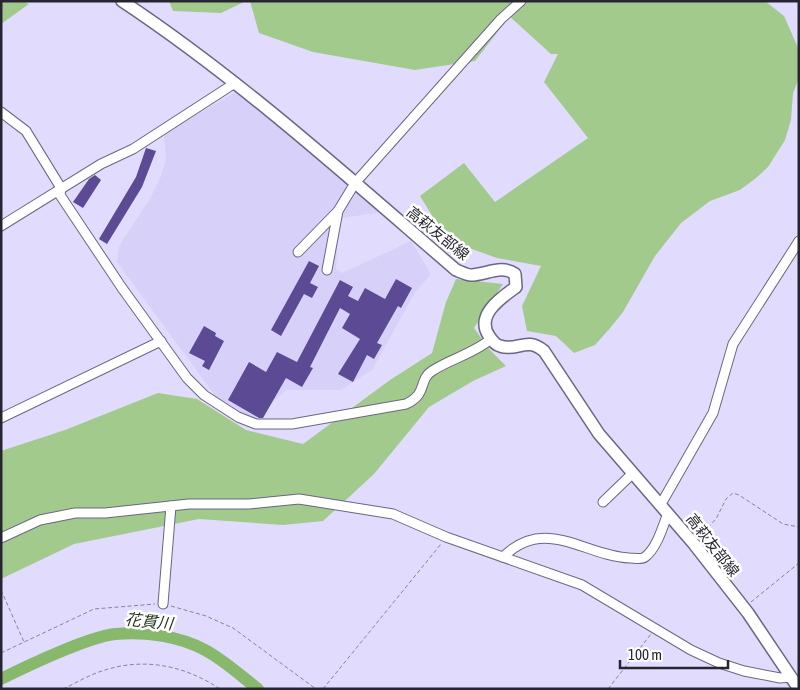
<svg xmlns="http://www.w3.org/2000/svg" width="800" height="690" font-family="'Asap Condensed','Noto Sans JP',sans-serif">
  <rect width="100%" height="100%" fill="#e1dcfd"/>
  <polygon fill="#d7d1f9" points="239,90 389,211 342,218 339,223 336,269 342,273 411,241 431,274 414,294 372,370 341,390 286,390 254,420 216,397 117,262 119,246 151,197 161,176 166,160 164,134"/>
  <g fill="#a2ca8c">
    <polygon points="1,1 23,1 29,4 1,24"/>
    <polygon points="169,1 246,1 221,13 173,11"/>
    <polygon points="250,1 765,1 784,16 799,50 799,78 793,93 791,120 785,140 768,167 756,178 740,190 710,201 681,223 655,256 623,312 611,327 595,345 574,353 556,336 527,331 522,306 541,266 497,258 447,240 420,196 464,163 495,202 588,138 544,82 558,54 551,54 508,15 506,21 475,61 415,70 313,52 259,33"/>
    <polygon points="456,279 503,284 474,328 490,350 506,366 473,381 429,407 374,474 323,521 283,525 199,519 74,544 1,579 1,451 65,430 158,393 197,399 246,430 303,444 390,380 432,353 446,302"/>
  </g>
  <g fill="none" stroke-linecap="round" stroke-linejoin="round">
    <path stroke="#87b86c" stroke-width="12" d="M1,679C27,666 88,637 115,634C144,631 179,636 205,650C224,660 241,676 258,689"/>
  </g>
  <g fill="#5c4a94">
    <polygon points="146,148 156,151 142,187 107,244 99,239 136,177"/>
    <polygon points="95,175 101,180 83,208 73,202 89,179"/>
    <polygon points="309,261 319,266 310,283 318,287 312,298 304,294 281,336 271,330"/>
    <polygon points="396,279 412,288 401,308 398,306 377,343 382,345 374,359 367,355 353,382 338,374 360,339 342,328 350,314 340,308 310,367 313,368 302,387 286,378 263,418 259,418 228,400 249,362 266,372 277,352 297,362 340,280 353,287 348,296 358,301 365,288 385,299"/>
    <polygon points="204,326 216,333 215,336 224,341 209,370 202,366 205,361 189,353"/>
  </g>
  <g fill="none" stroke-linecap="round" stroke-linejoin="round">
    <g stroke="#6b6683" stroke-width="11">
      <g id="minor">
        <path d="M1,112L26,131L61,188L60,195L122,288L187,378L204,395L238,417L256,424H292L406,404C428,394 418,380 432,371C450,359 473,354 491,339"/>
        <polyline points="1,226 101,164 133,149 235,83"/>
        <polyline points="298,252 338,211"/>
        <polyline points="327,270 338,211 355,183 501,19 521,1"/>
        <polyline points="1,418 161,341"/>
        <polyline points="603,502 633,473"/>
        <polyline points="661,504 713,413 733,344 799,241"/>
        <polyline points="1,538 40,520 75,513 105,513 189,504 249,504 299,499 393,514 446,537 582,585 691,650 719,663 744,671 780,678 791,677"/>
        <path d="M503,557C545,515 584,556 630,558C634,558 641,560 645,557C657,548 663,526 668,513"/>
        <polyline points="163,604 171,506"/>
      </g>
    </g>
    <g stroke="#6b6683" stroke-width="14">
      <path id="major" d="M122,1C241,80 348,177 456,270C461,272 467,275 471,275C486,275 501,264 515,274L516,287C501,298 475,315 489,336C491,339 496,345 500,346C518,352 526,336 544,351L599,434L694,544L748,613L799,689"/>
    </g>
    <g stroke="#87839a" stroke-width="1" stroke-dasharray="4 2.5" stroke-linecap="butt">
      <polyline points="699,537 716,519 726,499 733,493 739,495 783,524 799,527"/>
      <polyline points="1,590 24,642"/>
      <polyline points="751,602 799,563"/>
      <polyline points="171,606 206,616 233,628 316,689"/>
      <polyline points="1,653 94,609 155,604"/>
      <path d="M63,689C76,683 89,675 102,671C143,657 184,665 220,689"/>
      <polyline points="323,689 441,544"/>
      <polyline points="608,689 651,634"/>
    </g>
    <use href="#minor" stroke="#fff" stroke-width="9"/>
    <use href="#major" stroke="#fff" stroke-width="11"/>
  </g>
  <g text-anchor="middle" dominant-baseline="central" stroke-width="5" stroke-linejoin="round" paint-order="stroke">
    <g font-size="15" fill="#272531" stroke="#fff">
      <text transform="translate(438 233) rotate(39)">高萩友部線</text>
      <text transform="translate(713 545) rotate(52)">高萩友部線</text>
    </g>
    <g font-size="16" font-style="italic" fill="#1c2f10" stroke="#fff">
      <text transform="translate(149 621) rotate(6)">花貫川</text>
    </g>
  </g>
  <rect width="800" height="690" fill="none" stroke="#272531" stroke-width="5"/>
  <path d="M620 660v8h108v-8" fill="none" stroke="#272531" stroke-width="2.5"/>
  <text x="628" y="660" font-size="15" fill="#272531" stroke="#ffffff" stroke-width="4" paint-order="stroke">100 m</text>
</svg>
